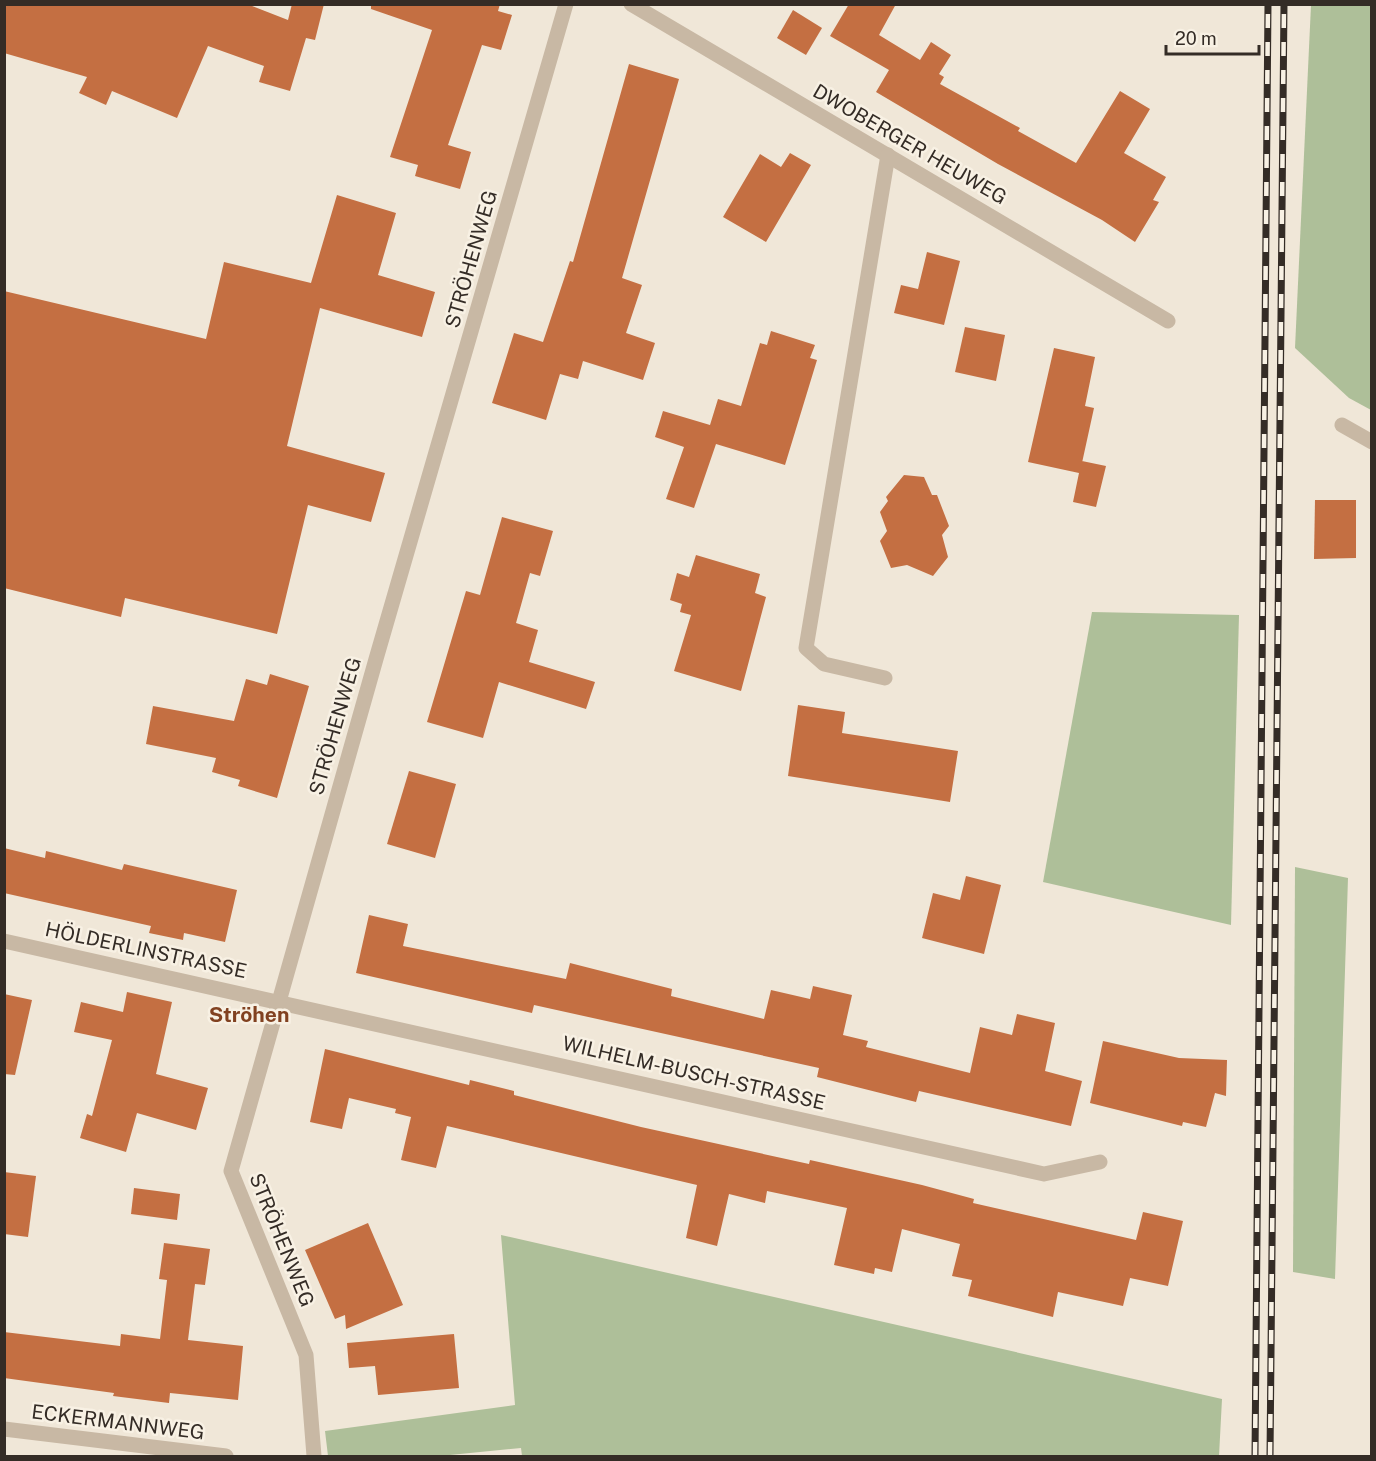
<svg xmlns="http://www.w3.org/2000/svg" width="1376" height="1461" font-family="'Public Sans',sans-serif">
  <rect width="100%" height="100%" fill="#f0e7d8"/>
  <g fill="#aebf99">
    <polygon points="1311,5 1371,5 1371,410 1349,398 1295,348"/>
    <polygon points="1092,612 1239,615 1231,925 1043,882"/>
    <polygon points="1295,867 1348,878 1335,1279 1293,1272"/>
    <polygon points="501,1235 1222,1399 1219,1456 522,1456 521,1448 440,1456 328,1456 325,1431 515,1405"/>
  </g>
  <g fill="#c46f42">
    <polygon points="4,4 247,4 288,20 292,4 324,4 315,40 306,38 290,91 259,82 264,66 208,46 177,118 112,91 106,105 79,93 87,77 4,53"/>
    <polygon points="371,4 500,4 498,11 512,15 501,50 482,45 448,145 471,152 460,189 415,176 418,165 390,157 432,30 371,9"/>
    <polygon points="849,4 896,4 879,35 920,60 931,42 951,55 939,74 944,77 940,84 1020,128 1018,131 1076,163 1120,91 1150,109 1124,153 1166,177 1153,200 1159,202 1135,242 1102,220 998,164 876,92 889,70 830,36"/>
    <polygon points="793,10 822,28 806,55 777,38"/>
    <polygon points="629,64 679,79 622,278 642,285 626,333 655,343 643,380 583,361 578,379 560,374 546,420 492,403 514,333 543,342 570,261 573,262"/>
    <polygon points="790,153 811,165 766,242 723,217 760,154 781,167"/>
    <polygon points="337,195 396,213 378,275 435,292 422,337 320,308 287,446 385,473 371,522 308,505 277,634 125,598 121,617 4,588 4,291 206,339 224,262 311,283"/>
    <polygon points="927,252 960,261 944,325 894,313 901,285 918,289"/>
    <polygon points="965,327 1005,335 996,381 955,372"/>
    <polygon points="771,331 815,345 810,358 817,360 785,465 716,444 694,508 666,499 684,447 655,437 663,411 710,425 718,399 741,406 760,343 767,345"/>
    <polygon points="1054,348 1095,357 1085,406 1094,408 1080,472 1082,461 1106,466 1096,507 1073,502 1079,473 1028,462"/>
    <polygon points="904,475 924,477 932,495 937,495 949,526 942,535 948,557 933,576 907,565 891,568 880,541 887,531 880,512 888,501 886,497"/>
    <polygon points="1315,500 1356,500 1356,558 1314,559"/>
    <polygon points="502,517 553,531 540,576 530,573 516,623 538,630 529,662 595,682 586,709 499,682 483,738 427,722 466,591 480,595"/>
    <polygon points="696,555 760,574 755,593 766,597 741,691 674,671 691,615 680,612 682,604 670,600 677,573 689,577"/>
    <polygon points="270,674 309,686 277,798 238,786 240,780 212,772 216,758 146,744 153,706 234,721 246,679 267,685"/>
    <polygon points="798,705 845,712 842,733 958,751 950,802 788,776"/>
    <polygon points="409,771 456,784 435,858 387,844"/>
    <polygon points="4,848 45,858 46,851 122,870 124,864 237,890 225,942 184,933 183,940 149,933 151,926 4,893"/>
    <polygon points="966,876 1001,885 984,954 922,938 933,893 960,900"/>
    <polygon points="369,915 408,924 403,946 566,979 570,963 672,989 671,996 764,1019 771,990 810,999 813,986 852,995 843,1035 868,1041 866,1047 970,1073 980,1027 1012,1035 1017,1014 1055,1023 1045,1071 1082,1081 1071,1126 919,1091 916,1102 817,1077 819,1068 534,1005 532,1013 356,973"/>
    <polygon points="127,992 172,1002 156,1074 208,1088 196,1130 137,1113 126,1152 80,1138 87,1114 92,1116 112,1040 74,1032 81,1002 123,1012"/>
    <polygon points="4,994 32,1000 15,1075 4,1074"/>
    <polygon points="1103,1041 1179,1058 1227,1060 1226,1096 1215,1093 1206,1127 1183,1122 1182,1126 1090,1103"/>
    <polygon points="325,1049 469,1085 470,1080 514,1091 514,1095 641,1127 809,1164 810,1160 922,1185 974,1199 973,1203 1136,1240 1143,1212 1183,1221 1168,1286 1130,1278 1123,1306 1058,1292 1053,1317 968,1296 972,1280 952,1276 960,1244 902,1229 892,1272 875,1268 874,1274 834,1265 847,1208 767,1191 765,1203 729,1194 717,1246 686,1238 697,1185 447,1126 436,1168 401,1160 411,1117 395,1113 396,1109 349,1098 342,1129 310,1122"/>
    <polygon points="4,1172 36,1176 28,1237 4,1234"/>
    <polygon points="134,1188 180,1194 177,1220 131,1214"/>
    <polygon points="368,1223 403,1305 346,1329 345,1315 335,1319 305,1250"/>
    <polygon points="164,1243 210,1249 205,1285 195,1284 188,1340 243,1346 238,1400 170,1393 169,1403 113,1396 114,1393 4,1378 4,1332 120,1346 121,1334 160,1339 167,1280 159,1279"/>
    <polygon points="454,1334 459,1388 378,1395 375,1366 349,1368 347,1343"/>
  </g>
  <g fill="none" stroke-linecap="round" stroke-linejoin="round">
    <g stroke="#c8b8a4" stroke-width="15">
      <polyline points="631,4 1168,321"/>
      <polyline points="1342,425 1372,442"/>
      <polyline points="885,678 824,664 806,648 888,155"/>
      <polyline points="4,941 1044,1174 1100,1162"/>
      <polyline points="4,1429 226,1456"/>
      <polyline points="314,1456 306,1355 231,1171 376,659 566,4"/>
    </g>
    <g stroke="#342c26" stroke-width="7">
      <g id="rail">
        <polyline points="1255,1456 1268,4"/>
        <polyline points="1270,1456 1284,4"/>
      </g>
    </g>
    <use href="#rail" stroke="#f8f1e4" stroke-width="4.5" stroke-dasharray="14" stroke-linecap="butt"/>
  </g>
  <g text-anchor="middle" dominant-baseline="central" stroke-width="5" stroke-linejoin="round" paint-order="stroke">
    <g font-size="20" fill="#342c26" stroke="#f8f1e4">
      <text transform="translate(910 144) rotate(30)">DWOBERGER HEUWEG</text>
      <text transform="translate(471 259) rotate(-74)">STRÖHENWEG</text>
      <text transform="translate(335 726) rotate(-74)">STRÖHENWEG</text>
      <text transform="translate(146 950) rotate(12)">HÖLDERLINSTRASSE</text>
      <text transform="translate(694 1073) rotate(13)">WILHELM-BUSCH-STRASSE</text>
      <text transform="translate(282 1240) rotate(68)">STRÖHENWEG</text>
      <text transform="translate(118 1422) rotate(7)">ECKERMANNWEG</text>
    </g>
    <g font-size="21" font-weight="bold" fill="#814120" stroke="#f8f1e4">
      <text x="249" y="1014">Ströhen</text>
    </g>
  </g>
  <rect width="1376" height="1461" fill="none" stroke="#342c26" stroke-width="12"/>
  <path d="M1166 45v9h93v-9" fill="none" stroke="#342c26" stroke-width="3"/>
  <text x="1175" y="45" font-size="18" fill="#342c26" stroke="#f8f1e4" stroke-width="4.5" paint-order="stroke">20 m</text>
</svg>
